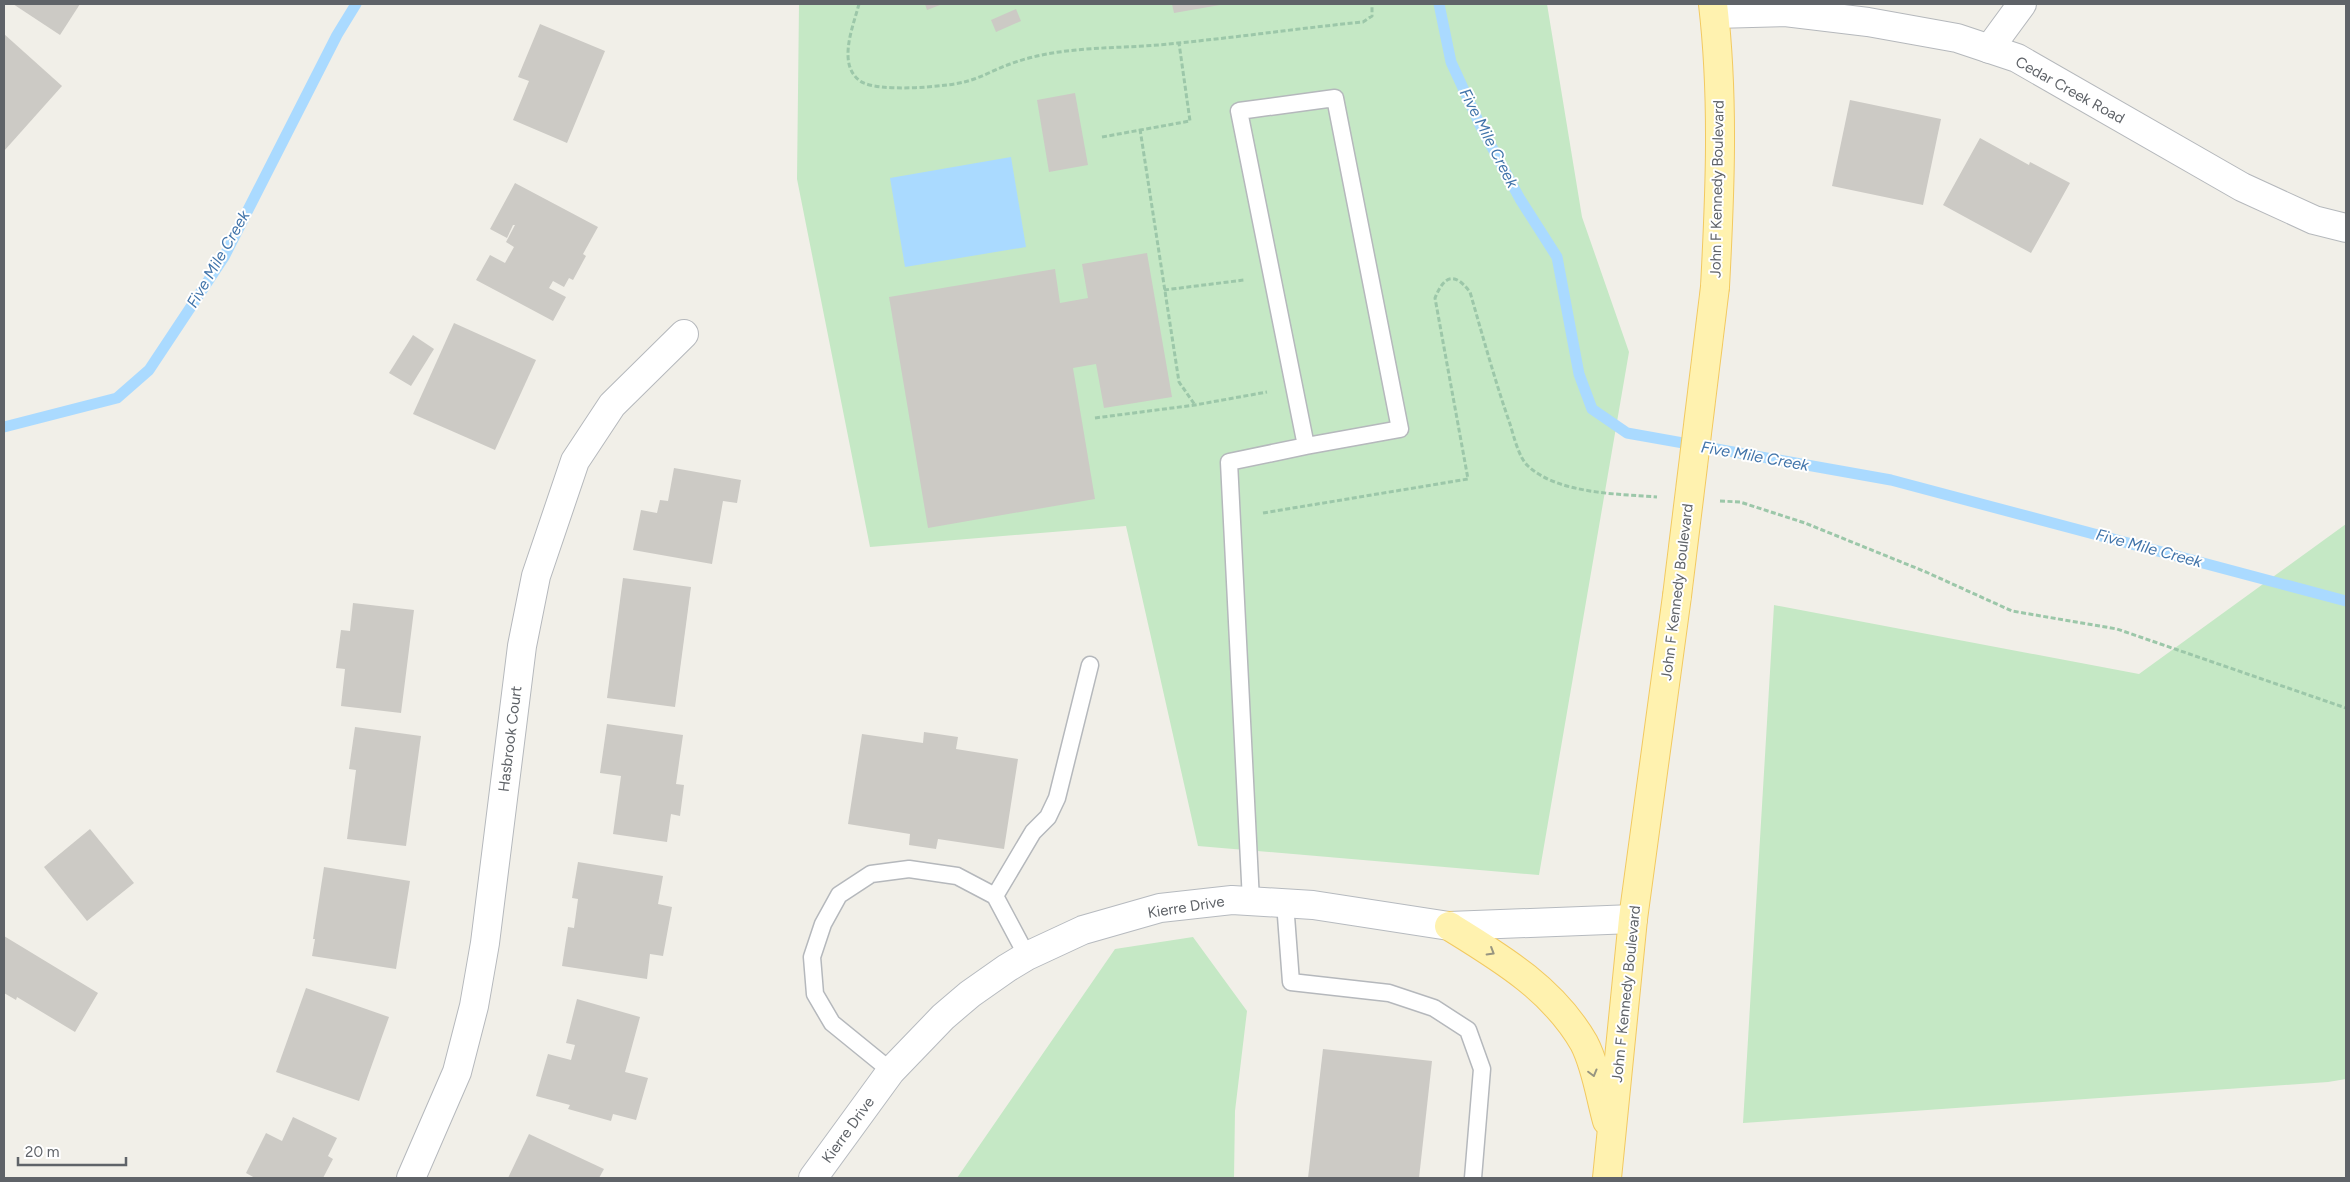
<svg xmlns="http://www.w3.org/2000/svg" width="2350" height="1182" font-family="Figtree,sans-serif">
  <rect width="100%" height="100%" fill="#f1efe8"/>
  <g fill="#c5e8c5">
    <polygon points="799,4 1547,4 1582,217 1629,352 1539,875 1198,846 1126,526 870,547 797,179"/>
    <polygon points="2346,524 2346,1079 2328,1082 1743,1123 1774,605 2139,674"/>
    <polygon points="1193,937 1247,1011 1235,1111 1234,1178 957,1178 1115,949"/>
  </g>
  <polygon fill="#aadaff" points="1011,157 1026,247 905,267 890,178"/>
  <g fill="none" stroke-linecap="round" stroke-linejoin="round">
    <g stroke="#aadaff" stroke-width="11">
      <polyline points="1439,4 1451,62 1481,127 1520,199 1557,257 1579,374 1592,409 1627,433 1891,480 2346,601"/>
      <polyline points="4,427 117,398 149,370 224,257 337,35 356,4"/>
    </g>
  </g>
  <g fill="#cccac5">
    <polygon points="13,4 80,4 60,35"/>
    <polygon points="925,4 939,4 940,5 927,10"/>
    <polygon points="1172,4 1220,4 1220,5 1174,13"/>
    <polygon points="1016,9 1021,21 996,32 991,20"/>
    <polygon points="540,24 605,51 567,143 513,120 529,81 518,77"/>
    <polygon points="4,34 62,86 4,151"/>
    <polygon points="1075,93 1088,165 1049,172 1037,100"/>
    <polygon points="1850,100 1941,119 1923,205 1832,186"/>
    <polygon points="1980,138 2029,165 2030,162 2070,183 2031,253 1943,205"/>
    <polygon points="515,183 598,227 583,254 586,256 573,280 569,278 564,287 553,281 549,288 566,297 553,321 476,280 490,255 505,263 514,247 506,242 515,225 513,225 507,238 490,229"/>
    <polygon points="1147,253 1172,397 1104,408 1096,364 1073,368 1095,499 928,528 889,297 1055,269 1060,303 1088,298 1082,264"/>
    <polygon points="454,323 536,360 495,450 413,414"/>
    <polygon points="413,335 434,349 411,386 389,373"/>
    <polygon points="674,468 741,480 737,503 723,501 712,564 633,550 641,510 657,513 660,500 668,501"/>
    <polygon points="623,578 691,587 675,707 607,698"/>
    <polygon points="353,603 414,610 401,713 341,706 345,669 336,668 341,630 350,631"/>
    <polygon points="607,724 683,735 676,784 684,785 680,816 671,814 667,842 613,834 621,776 600,773"/>
    <polygon points="355,727 421,736 406,846 347,839 356,770 349,769"/>
    <polygon points="924,732 958,737 956,749 1018,759 1004,849 938,839 936,849 909,845 910,834 848,824 862,734 923,743"/>
    <polygon points="90,829 134,883 87,921 44,867"/>
    <polygon points="578,862 663,876 658,904 672,907 663,956 650,954 647,979 562,966 568,927 574,928 578,899 572,898"/>
    <polygon points="324,867 410,881 396,969 312,956 315,939 313,939"/>
    <polygon points="4,936 98,993 75,1032 17,997 16,1000 4,993"/>
    <polygon points="306,988 389,1017 359,1101 276,1072"/>
    <polygon points="577,999 640,1017 625,1072 648,1078 636,1120 613,1114 611,1121 568,1109 570,1105 536,1096 548,1054 571,1060 575,1045 566,1043"/>
    <polygon points="1323,1049 1432,1061 1419,1178 1308,1178"/>
    <polygon points="293,1117 337,1138 328,1156 333,1159 323,1178 255,1178 246,1173 266,1133 282,1141"/>
    <polygon points="529,1134 604,1169 599,1178 508,1178"/>
  </g>
  <g fill="none" stroke-linecap="round" stroke-linejoin="round">
    <g stroke="#b5b8bc" stroke-width="19">
      <g id="lane">
        <polyline points="995,896 1033,832 1048,817 1057,798 1090,665"/>
        <polyline points="1251,901 1229,462 1306,446 1239,111 1335,98 1400,429 1306,446"/>
        <polyline points="1285,903 1291,982 1389,993 1434,1008 1468,1030 1482,1069 1473,1178"/>
        <polyline points="891,1071 832,1023 815,994 812,957 823,924 839,895 871,874 909,869 957,876 995,896 1027,956"/>
      </g>
    </g>
    <g stroke="#b5b8bc" stroke-width="30">
      <g id="street">
        <polyline points="1715,14 1785,12 1868,22 1957,38 2017,58 2242,187 2314,220 2346,228"/>
        <polyline points="1989,49 2022,4"/>
        <polyline points="411,1178 457,1072 474,1006 485,943 522,646 536,576 575,461 612,405 684,334"/>
      </g>
    </g>
    <g stroke="#b6babf" stroke-width="30">
      <polyline id="secondary" points="813,1178 891,1071 943,1017 970,994 1007,968 1027,956 1083,930 1160,908 1232,900 1313,905 1449,926 1633,919"/>
    </g>
    <g stroke="#f2c960" stroke-width="30">
      <g id="primary">
        <path d="M1713,4C1724,98 1720,193 1715,287"/>
        <path d="M1449,926C1501,958 1553,989 1584,1043C1596,1066 1600,1096 1607,1121"/>
        <polyline points="1607,1178 1633,919 1677,596"/>
      </g>
    </g>
    <g stroke="#9cc7a9" stroke-width="3" stroke-dasharray="5 2.5" stroke-linecap="butt">
      <path d="M859,4C853,27 837,64 860,81C877,93 948,87 968,81C982,77 996,69 1010,64C1064,44 1122,50 1178,43C1240,37 1301,28 1363,22L1372,16V4"/>
      <polyline points="1140,129 1179,382 1195,405"/>
      <polyline points="1102,137 1190,121 1179,43"/>
      <polyline points="1164,290 1244,280"/>
      <polyline points="1095,418 1195,405 1267,392"/>
      <polyline points="1720,501 1740,502 1805,523 1926,572 2012,611 2117,629 2346,708"/>
      <path d="M1263,513L1468,479L1435,298C1444,276 1454,271 1470,292C1483,337 1495,381 1510,424C1514,437 1519,458 1528,466C1558,494 1619,494 1657,497"/>
    </g>
    <use href="#lane" stroke="#fff" stroke-width="16"/>
    <use href="#street" stroke="#fff" stroke-width="28"/>
    <use href="#secondary" stroke="#fff" stroke-width="28"/>
    <use href="#primary" stroke="#fff2af" stroke-width="28"/>
    <g stroke="#f2c960" stroke-width="30" stroke-linecap="butt">
      <polyline id="primary-bridge" points="1677,596 1715,287"/>
    </g>
    <use href="#primary-bridge" stroke="#fff2af" stroke-width="28"/>
  </g>
  <defs><path id="oneway-chevron" d="M-2-3.5L2.5 0L-2 3.5" fill="none" stroke-width="1.6" stroke-linecap="round" stroke-linejoin="round" transform="scale(1.25)"/></defs>
  <g stroke="#979581">
    <use href="#oneway-chevron" transform="translate(1491 952) rotate(31)"/>
    <use href="#oneway-chevron" transform="translate(1593 1073) rotate(75)"/>
  </g>
  <g text-anchor="middle" dominant-baseline="central" stroke-width="4" stroke-linejoin="round" paint-order="stroke">
    <g font-size="15" fill="#5f6368" stroke="#fff">
      <text transform="translate(2070 90) rotate(29)">Cedar Creek Road</text>
      <text transform="translate(1717 189) rotate(-89)">John F Kennedy Boulevard</text>
      <text transform="translate(1677 592) rotate(-83)">John F Kennedy Boulevard</text>
      <text transform="translate(510 739) rotate(-83)">Hasbrook Court</text>
      <text transform="translate(1186 907) rotate(-9)">Kierre Drive</text>
      <text transform="translate(1626 994) rotate(-84)">John F Kennedy Boulevard</text>
      <text transform="translate(848 1130) rotate(-54)">Kierre Drive</text>
    </g>
    <g font-size="16" font-style="italic" fill="#4174aa" stroke="#fff">
      <text transform="translate(1489 138) rotate(63)">Five Mile Creek</text>
      <text transform="translate(218 259) rotate(-60)">Five Mile Creek</text>
      <text transform="translate(1755 456) rotate(10)">Five Mile Creek</text>
      <text transform="translate(2149 548) rotate(15)">Five Mile Creek</text>
    </g>
  </g>
  <rect width="2350" height="1182" fill="none" stroke="#5f6368" stroke-width="10"/>
  <path d="M18 1157v8h108v-8" fill="none" stroke="#5f6368" stroke-width="2.5"/>
  <text x="25" y="1157" font-size="15" fill="#5f6368" stroke="#ffffff" stroke-width="4" paint-order="stroke">20 m</text>
</svg>
